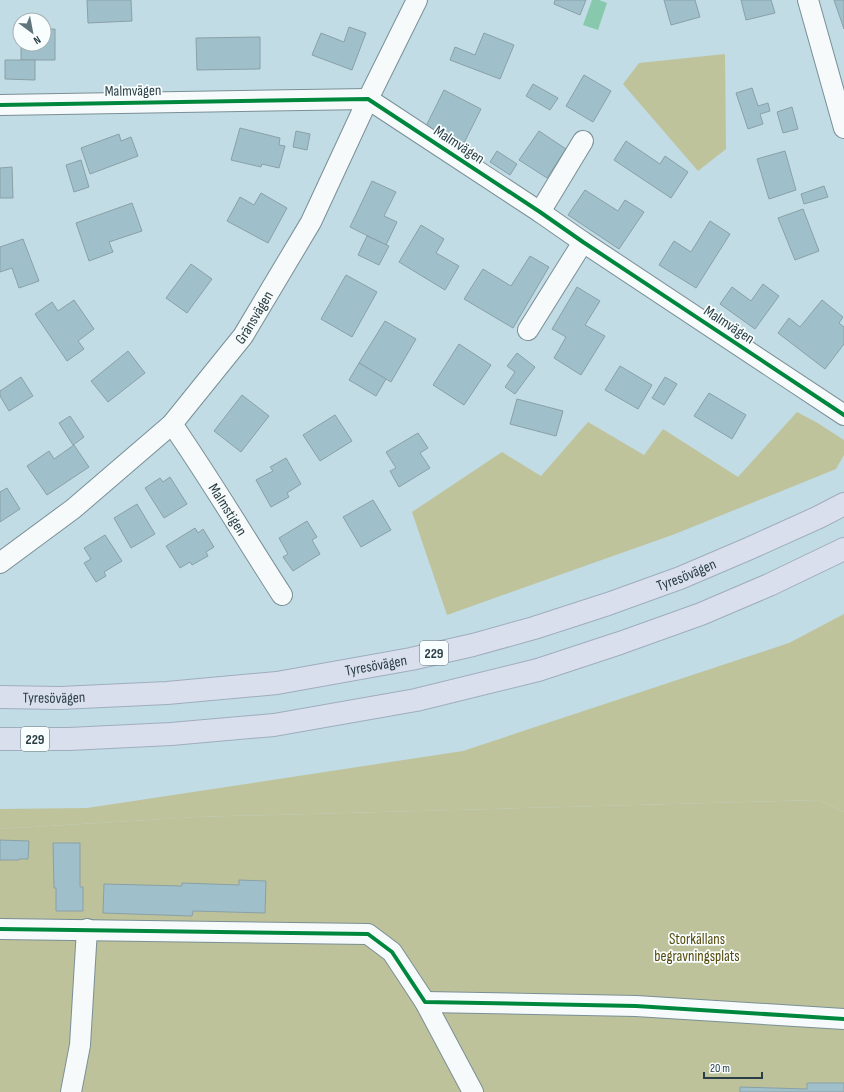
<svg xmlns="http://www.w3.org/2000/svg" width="844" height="1092" font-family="'Sofia Sans Condensed',sans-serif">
  <rect width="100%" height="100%" fill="#c1dce5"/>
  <polygon fill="#bec29a" points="818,800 844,812 844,1092 0,1092 0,829 196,817"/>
  <g fill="#bfc39b">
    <polygon points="725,54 726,149 698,171 623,84 639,63"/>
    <polygon points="797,412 816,422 844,440 844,455 836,469 675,534 447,615 412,512 502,452 541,476 588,422 644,455 663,429 738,477"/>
    <polygon points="844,614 844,812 818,800 196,817 0,829 0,809 87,808 463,751 789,643"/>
  </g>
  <polygon fill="#88c9ad" points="592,0 599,0 607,3 598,30 583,25"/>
  <g fill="#9fc0ca" stroke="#8aa0a6">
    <polygon points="87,0 131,0 132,21 88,23"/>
    <polygon points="555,0 586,0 580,15 554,4"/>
    <polygon points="664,0 695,0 700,17 671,25"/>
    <polygon points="741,0 771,0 775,13 746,20"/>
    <polygon points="834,0 844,0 844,29"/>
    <polygon points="349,27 366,33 352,70 312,55 321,33 344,42"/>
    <polygon points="44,29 55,29 55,60 21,60 21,44 44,44"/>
    <polygon points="484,33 514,45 500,79 450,60 455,47 475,55"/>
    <polygon points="260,37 260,69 197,70 196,38"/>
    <polygon points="5,60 35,60 35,80 5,79"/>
    <polygon points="584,75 611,91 593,122 566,106"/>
    <polygon points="533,84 558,98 550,110 526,96"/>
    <polygon points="752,88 758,106 768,103 770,111 760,114 763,124 748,129 736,93"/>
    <polygon points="444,90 481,109 463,145 426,126"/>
    <polygon points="792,107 798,129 783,133 777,112"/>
    <polygon points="240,128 280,138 279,145 285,146 279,168 262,164 261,167 231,160"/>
    <polygon points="296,131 310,134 307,150 293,147"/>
    <polygon points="539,131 566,149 547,178 519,160"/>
    <polygon points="119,134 121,141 131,137 138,156 90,174 81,148"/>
    <polygon points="626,141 660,164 665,156 688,172 671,198 614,160"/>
    <polygon points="497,151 517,164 510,175 490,162"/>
    <polygon points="785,151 796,190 769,199 757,159"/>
    <polygon points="81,160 89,187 74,192 66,165"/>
    <polygon points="12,167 13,198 0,198 0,168"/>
    <polygon points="372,181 396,192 384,216 397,222 386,245 350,227"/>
    <polygon points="824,186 828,197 804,204 801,194"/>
    <polygon points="585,190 618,211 625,200 644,212 619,249 568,215"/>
    <polygon points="261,193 287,208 268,243 227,221 240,197 254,205"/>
    <polygon points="132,203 142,231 109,242 113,252 89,261 76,223"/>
    <polygon points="803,209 819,251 795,260 778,218"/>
    <polygon points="710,221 730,234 696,288 659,265 674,241 691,252"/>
    <polygon points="421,225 444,239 436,253 459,266 445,290 399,262"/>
    <polygon points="367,236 389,246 379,265 358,255"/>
    <polygon points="23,239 39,281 19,288 12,268 0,272 0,247"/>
    <polygon points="530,256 549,267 513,328 464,299 483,269 511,286"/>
    <polygon points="191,264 212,279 187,313 166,298"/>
    <polygon points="346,275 377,292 352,337 321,319"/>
    <polygon points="763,284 779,296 755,329 720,304 732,287 751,301"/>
    <polygon points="577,287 600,301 585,325 605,336 581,375 554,358 566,337 552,329"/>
    <polygon points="74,300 94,329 78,341 84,349 67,361 35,314 52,302 58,311"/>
    <polygon points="822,300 843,317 839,323 844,327 844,344 825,369 778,333 789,318 800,327"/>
    <polygon points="385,321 416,339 391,382 359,363"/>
    <polygon points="459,344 491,365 464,405 433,385"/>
    <polygon points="128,351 145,373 108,402 91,381"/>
    <polygon points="517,353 535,367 515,394 505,387 515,372 507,366"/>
    <polygon points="359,363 386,379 376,396 349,380"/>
    <polygon points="620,366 652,385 638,409 605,390"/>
    <polygon points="21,377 33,396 9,411 0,396 0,391"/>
    <polygon points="665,377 677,384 664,405 652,398"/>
    <polygon points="709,393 746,415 732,439 694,416"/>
    <polygon points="242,395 269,416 241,452 214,431"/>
    <polygon points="517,399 563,411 556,436 510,424"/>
    <polygon points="335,415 352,441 320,461 303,435"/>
    <polygon points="70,416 84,437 73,445 59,423"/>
    <polygon points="418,433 428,448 420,453 430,468 399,487 390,471 396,468 386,452"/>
    <polygon points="74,445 89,467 47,495 27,466 49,451 54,459"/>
    <polygon points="286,458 301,484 287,493 289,497 271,507 256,480 273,471 270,467"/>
    <polygon points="170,477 187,504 164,518 145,488 160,478 163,482"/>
    <polygon points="7,488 20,509 0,522 0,492"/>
    <polygon points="373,500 391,530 361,547 343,517"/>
    <polygon points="137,504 155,534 131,548 114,518"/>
    <polygon points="307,521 317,537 312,540 320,554 293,571 283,557 288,554 279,538"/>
    <polygon points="195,528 198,533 203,529 214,547 206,552 208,556 192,565 190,562 180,568 166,546"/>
    <polygon points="105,535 122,561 104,572 106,576 96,582 84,563 91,559 84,548"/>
    <polygon points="0,840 29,841 28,859 19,859 19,860 0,860"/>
    <polygon points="53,843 80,843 80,887 83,887 83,911 56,911 56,888 54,888"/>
    <polygon points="239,880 266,881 265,913 193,911 192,916 103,913 104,884 182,886 182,883 239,885"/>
    <polygon points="807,1083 844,1083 844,1092 740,1092 740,1087 807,1089"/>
  </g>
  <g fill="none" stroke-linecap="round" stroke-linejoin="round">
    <g stroke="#7a8f96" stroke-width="22">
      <g id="minor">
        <polyline points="808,0 844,128"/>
        <polyline points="0,105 368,99 540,212 583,242 844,415"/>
        <polyline points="540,212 583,141"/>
        <polyline points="528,330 583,242"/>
        <path id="s1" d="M172,424C211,480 245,538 282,595"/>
        <path id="s2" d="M0,563L73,509L172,424L243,336L311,222L368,99L417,0"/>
        <polyline points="0,929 368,934 392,952 425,1002 473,1092"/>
        <polyline points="425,1002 636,1006 844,1019"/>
        <polyline points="71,1092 80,1045 87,929"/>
      </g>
    </g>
    <g stroke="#9fadbe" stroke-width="24">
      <g id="highway">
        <path id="s3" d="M0,697L60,698L167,693L277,683L411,659L473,645L534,628L608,604L680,578L748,549L819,517L844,504"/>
        <polyline points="0,739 69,739 171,734 274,725 416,700 538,670 620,643 701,614 769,585 844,549"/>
      </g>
    </g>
    <use href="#minor" stroke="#f6fafb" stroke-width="20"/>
    <use href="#highway" stroke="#dadfed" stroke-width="22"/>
    <g stroke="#f8fdfe" stroke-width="6">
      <g id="cycleway">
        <polyline points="0,105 368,99 540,212 583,242 844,415"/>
        <polyline points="0,929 368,934 392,952 425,1002 636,1006 844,1019"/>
      </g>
    </g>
    <use href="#cycleway" stroke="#00873e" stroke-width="4"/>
  </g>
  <g text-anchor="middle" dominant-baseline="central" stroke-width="3.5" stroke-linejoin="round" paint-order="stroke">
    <g fill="#f8fdfe" stroke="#67777c" stroke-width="1">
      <rect x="420" y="641" width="28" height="24" rx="3"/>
      <rect x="21" y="727" width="28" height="24" rx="3"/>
    </g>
    <g font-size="14" font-weight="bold" fill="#293e44">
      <text x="434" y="653">229</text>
      <text x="35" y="739">229</text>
    </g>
    <g font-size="15" fill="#293e44" stroke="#f8fdfe">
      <text transform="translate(133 91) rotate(-1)">Malmvägen</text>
      <text transform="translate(459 145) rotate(33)">Malmvägen</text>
      <text stroke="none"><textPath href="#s2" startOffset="356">Gränsvägen</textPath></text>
      <text transform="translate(729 325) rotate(33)">Malmvägen</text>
      <text stroke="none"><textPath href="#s1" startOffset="102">Malmstigen</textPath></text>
      <text stroke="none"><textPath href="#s3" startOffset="702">Tyresövägen</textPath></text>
      <text stroke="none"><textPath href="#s3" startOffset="378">Tyresövägen</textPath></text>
      <text stroke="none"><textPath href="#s3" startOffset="54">Tyresövägen</textPath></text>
    </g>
    <g font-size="15" fill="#564b0a" stroke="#f8fdfe">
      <text x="697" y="939">Storkällans<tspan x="697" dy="17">begravningsplats</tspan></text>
    </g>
  </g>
  <g transform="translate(32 32) rotate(148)"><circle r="19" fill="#f8fdfe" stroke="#a5b1b4"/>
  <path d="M0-3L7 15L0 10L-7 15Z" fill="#5e757c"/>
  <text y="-6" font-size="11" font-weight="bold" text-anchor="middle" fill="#293e44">N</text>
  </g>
  <path d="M704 1072v6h58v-6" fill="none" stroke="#293e44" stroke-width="2"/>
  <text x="710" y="1072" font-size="12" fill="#293e44" stroke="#f8fdfe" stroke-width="3" paint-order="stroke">20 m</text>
</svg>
